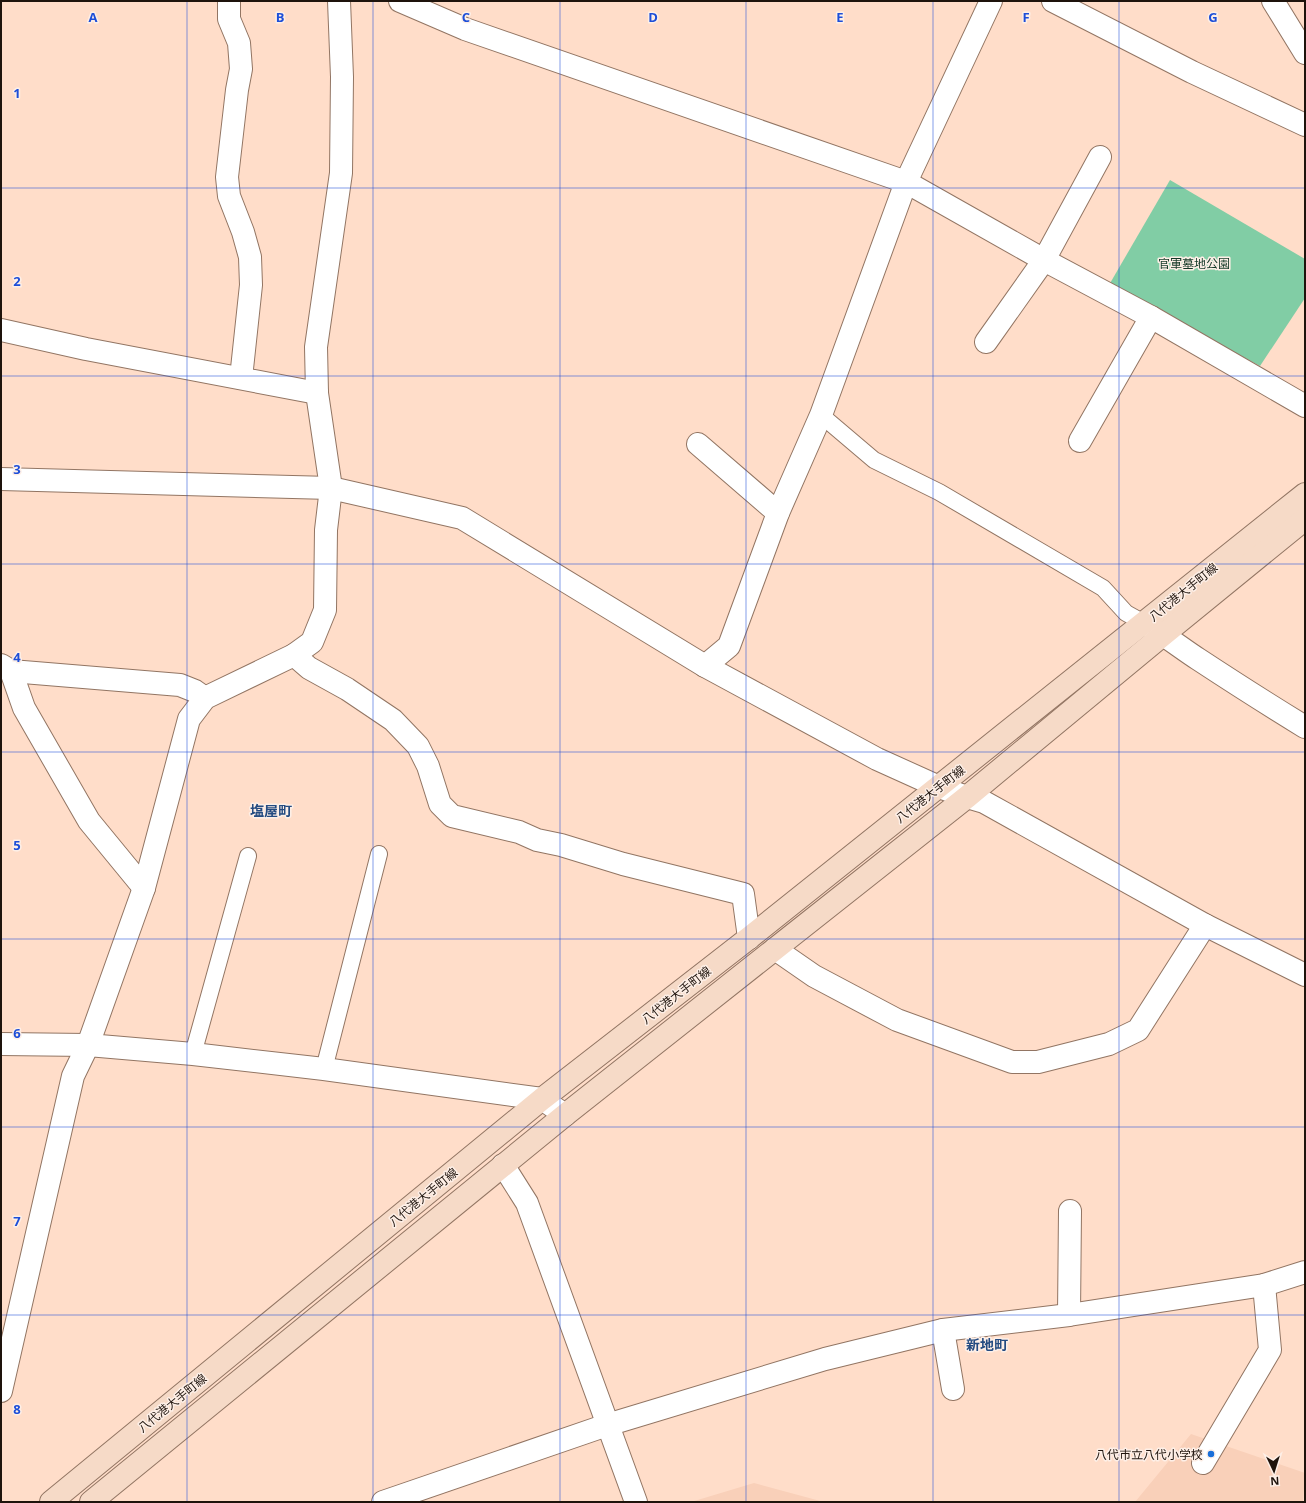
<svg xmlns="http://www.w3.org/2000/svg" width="1306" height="1503" font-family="'Open Sans','Noto Sans JP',sans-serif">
  <rect width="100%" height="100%" fill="#ffddc9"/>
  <g fill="#f9d0b9">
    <polygon points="1191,1434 1305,1473 1303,1502 1135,1502"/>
    <polygon points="754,1483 824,1502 691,1502"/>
  </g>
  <polygon fill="#81cda5" points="1170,180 1305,259 1305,298 1260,366 1109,285"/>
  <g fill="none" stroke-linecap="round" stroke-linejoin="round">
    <g stroke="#927563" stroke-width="18">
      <g id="service">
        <polyline points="821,415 874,460 939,492 1103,588 1126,613 1144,623"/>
        <polyline points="193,1054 248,856"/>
        <polyline points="324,1069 379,854"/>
      </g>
    </g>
    <g stroke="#927563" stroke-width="24">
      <g id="minor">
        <polyline points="229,1 229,19 239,43 241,69 237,90 227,177 229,196 243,232 250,257 251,285 241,378"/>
        <polyline points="400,1 465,29 906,182 1044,260 1151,317 1305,406"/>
        <polyline points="1053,1 1192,72 1305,125"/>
        <polyline points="1273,1 1305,53"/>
        <polyline points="1,330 86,349 317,393"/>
        <polyline points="986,342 1044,260 1100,157"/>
        <polyline points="1080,441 1151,317"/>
        <polyline points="698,444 778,513"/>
        <path d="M1147,625C1165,635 1181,648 1198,659C1233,682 1269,705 1305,727"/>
        <polyline points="294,655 309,668 347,689 393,720 418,746 428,766 440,804 452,816 519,832 537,840 561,845 623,864 743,894 749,938"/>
        <polyline points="1,665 11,671 180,685 195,691 205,698"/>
        <polyline points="705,666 729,646 778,513 821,415 906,182 991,1"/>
        <polyline points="11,671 24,708 89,821 144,888"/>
        <polyline points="967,797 984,802 1205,925 1305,975"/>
        <polyline points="775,949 814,976 897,1020 1012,1062 1038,1062 1109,1044 1138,1030 1205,925"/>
        <polyline points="1,1044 88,1045 193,1054 324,1069 542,1099 565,1115"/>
        <polyline points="503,1165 527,1203 636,1502"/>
        <polyline points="1069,1315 1070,1211"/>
        <polyline points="943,1330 953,1389"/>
        <polyline points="1,1391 73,1076 88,1045 144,888 189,719 205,698 294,655 312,642 325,610 326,530 331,488 317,393 316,347 341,173 342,77 339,1"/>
        <polyline points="1203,1463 1270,1350 1264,1285"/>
        <polyline points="383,1502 607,1425 825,1359 943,1330 1069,1315 1264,1285 1305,1272"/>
      </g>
    </g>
    <g stroke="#927563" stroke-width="24">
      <polyline id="tertiary" points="1,479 331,488 462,518 705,666 877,759 939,787 967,797"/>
    </g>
    <g stroke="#927563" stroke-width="24">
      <g id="secondary">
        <polyline points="51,1502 542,1099 749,938 1305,494"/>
        <polyline points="91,1502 565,1115 967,797 1164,634 1305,519"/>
      </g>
    </g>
    <use href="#service" stroke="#fff" stroke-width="16"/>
    <use href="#minor" stroke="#fff" stroke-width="22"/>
    <use href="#tertiary" stroke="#fff" stroke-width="22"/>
    <use href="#secondary" stroke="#f6dac7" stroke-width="22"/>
  </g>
  <path fill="none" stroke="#1d4ed8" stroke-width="1" stroke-opacity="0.55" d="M187,1V1502M373,1V1502M560,1V1502M746,1V1502M933,1V1502M1119,1V1502M1,188H1305M1,376H1305M1,564H1305M1,752H1305M1,939H1305M1,1127H1305M1,1315H1305"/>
  <circle fill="#1a6fd9" stroke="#fdefe7" stroke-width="1.5" cx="1211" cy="1454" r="4"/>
  <g text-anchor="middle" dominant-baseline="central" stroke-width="3" stroke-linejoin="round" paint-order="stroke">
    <g font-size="12" fill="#123826" stroke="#fdefe7">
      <text x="1194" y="263">官軍墓地公園</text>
    </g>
    <g font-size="12" fill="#1e130c" stroke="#fdefe7">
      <text transform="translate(1183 592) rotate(-39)">八代港大手町線</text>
      <text transform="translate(930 794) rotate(-38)">八代港大手町線</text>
      <text transform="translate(676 995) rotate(-38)">八代港大手町線</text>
      <text transform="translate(423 1197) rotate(-39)">八代港大手町線</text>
      <text transform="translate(172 1403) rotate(-39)">八代港大手町線</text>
    </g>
    <g font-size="12" fill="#1e130c" stroke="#fdefe7" text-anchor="end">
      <text x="1203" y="1454">八代市立八代小学校</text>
    </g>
    <g font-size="14" font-weight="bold" fill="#244b81" stroke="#fdefe7">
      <text x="271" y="810">塩屋町</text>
      <text x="987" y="1344">新地町</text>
    </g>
  </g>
  <g font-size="13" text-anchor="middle" font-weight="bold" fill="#1d4ed8" stroke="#fdefe7" stroke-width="3" stroke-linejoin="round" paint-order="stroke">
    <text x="93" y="22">A</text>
    <text x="280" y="22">B</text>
    <text x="466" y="22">C</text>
    <text x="653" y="22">D</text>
    <text x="840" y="22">E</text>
    <text x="1026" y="22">F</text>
    <text x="1213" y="22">G</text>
    <text x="17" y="98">1</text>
    <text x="17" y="286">2</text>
    <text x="17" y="474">3</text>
    <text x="17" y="662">4</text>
    <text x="17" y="850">5</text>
    <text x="17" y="1038">6</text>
    <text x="17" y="1226">7</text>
    <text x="17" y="1414">8</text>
  </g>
  <rect width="1306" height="1503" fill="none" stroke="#1e130c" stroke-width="4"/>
  <g transform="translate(1274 1471) rotate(176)" stroke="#fdefe7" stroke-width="3" paint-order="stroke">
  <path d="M0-3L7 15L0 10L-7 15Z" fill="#1e130c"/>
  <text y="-6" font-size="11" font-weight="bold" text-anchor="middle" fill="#1e130c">N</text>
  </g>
</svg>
